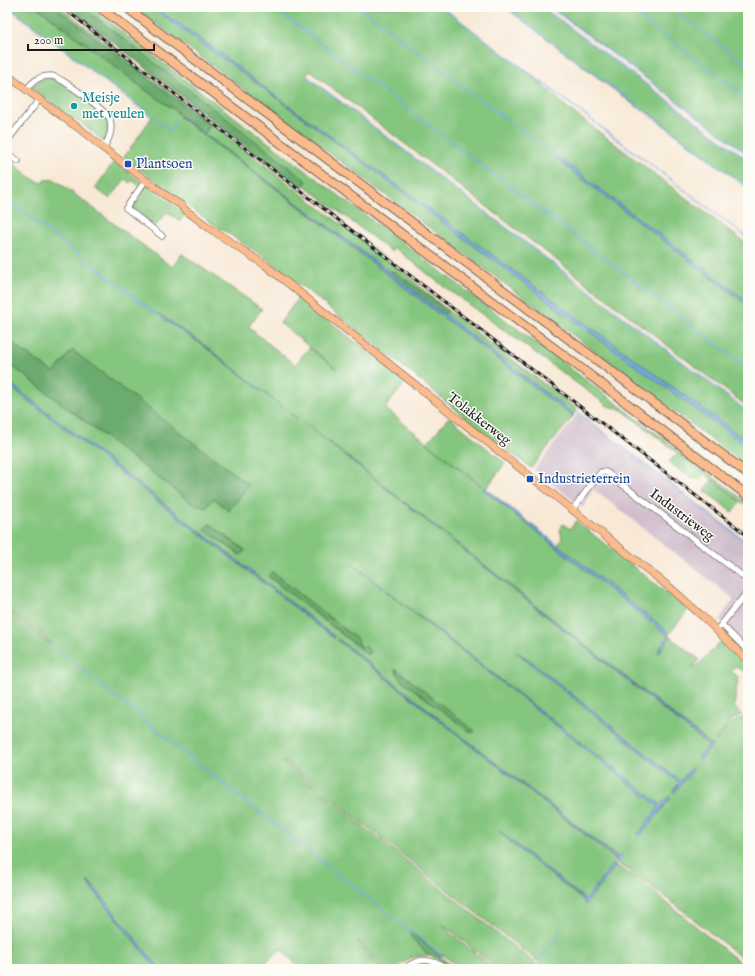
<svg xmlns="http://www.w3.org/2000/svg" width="755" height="976" font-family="'IM FELL English',serif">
  <rect width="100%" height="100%" fill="#fdfcf7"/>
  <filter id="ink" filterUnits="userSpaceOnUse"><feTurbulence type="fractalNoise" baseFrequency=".025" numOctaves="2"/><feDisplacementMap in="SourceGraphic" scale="8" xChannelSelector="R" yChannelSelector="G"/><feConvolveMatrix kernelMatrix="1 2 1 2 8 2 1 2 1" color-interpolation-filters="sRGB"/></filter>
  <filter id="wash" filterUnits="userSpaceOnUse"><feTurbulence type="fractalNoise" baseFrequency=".012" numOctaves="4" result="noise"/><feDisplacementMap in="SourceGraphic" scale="16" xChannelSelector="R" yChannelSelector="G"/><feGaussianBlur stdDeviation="0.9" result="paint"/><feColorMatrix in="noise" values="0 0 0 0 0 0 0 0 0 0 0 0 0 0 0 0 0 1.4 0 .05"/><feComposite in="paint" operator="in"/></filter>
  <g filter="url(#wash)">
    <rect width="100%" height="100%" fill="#f8e8d5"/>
    <polygon fill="#d0bdcc" points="578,414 748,542 748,647 719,620 734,599 593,489 583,508 534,470"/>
    <g fill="#85c67f" stroke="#50714e" fill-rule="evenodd">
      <path d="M9,7H37L147,91L175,110L180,116L179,117L278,190L542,393L572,415H574L531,468L477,427L415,376L275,265C255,250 233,237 212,223C181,202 153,179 124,157L152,117Z"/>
      <polygon points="55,7 60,7 408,276 448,311 577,409 573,414 444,315 447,311 395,272 388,271 204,134 210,126"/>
      <path d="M82,7H89C307,174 530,336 748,503V507L622,410L608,406L442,285L394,247L392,252L304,185L307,181Z"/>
      <polygon points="134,7 147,7 149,8 150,7 442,7 537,80 570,110 748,245 748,302 557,157 555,158 748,305 748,407 310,71 306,76 748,412 748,467 536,307"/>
      <polygon points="505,7 542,7 748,160 748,188 651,114 634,105"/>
      <polygon points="551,7 748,7 748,154"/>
      <path d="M53,78C65,86 106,110 109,124C110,130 107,136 105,142C92,133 83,122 69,116L31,87L41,79Z"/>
      <path d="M7,152L16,166L36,181L43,183L45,180L54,179L172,267L182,254L262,309L249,326L252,330L295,365L309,348L337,369L280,323L299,297L406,382L385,408L480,486L481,485L427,443L449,417L505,463L485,490L667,635L668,636L658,652L670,637L699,659L692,668L700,663L720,642L722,643L724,642L741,659L747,667L743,671L735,666L731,671L738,677L734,707L742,715L733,719L715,740L716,741C727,728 730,721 748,716V963L676,905L629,870L616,863L614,865L634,876L748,969H547L284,761L283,762L542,969H498L441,923L451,934L495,969H460L442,954L441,958L439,955L411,937L429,956H420L413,957L394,969H383L358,940L357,941L381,969H340L332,960L331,961L338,969H300L281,949L261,966L264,969H160L88,880L87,882L157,969H7V610L47,642L52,644L7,608V383L334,638L297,607L7,381V362L193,504L214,498L248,485L72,350L54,373L7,340ZM303,422L712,745L700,760L698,759L708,745ZM210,524L245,550V551L240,555L204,529ZM272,572L358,640L360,646L363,647L368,655L268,576ZM384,589L661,805L669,796L671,798L640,836L638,834L660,807ZM338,639L429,710L443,722L619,858L617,860L338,640ZM520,654L532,662L679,781H681L691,768L693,770L674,792L673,791L679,783L677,780ZM506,837L586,900L612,866L614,867L587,901H584L515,846Z"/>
      <polygon points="114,162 142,182 139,186 132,180 130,183 125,179 110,199 95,188"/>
      <polygon points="146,185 147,185 186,214 180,221 167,212 154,228 155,226 129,207 132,203 135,204 142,195 139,193"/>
      <polygon points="677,453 704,474 699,479 690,478 669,462"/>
      <polygon points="712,480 741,502 732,512 704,490"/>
      <polygon points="576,521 688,610 669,634 667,631 558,546 562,538 560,529 563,524 570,529"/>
    </g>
    <g fill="#6cab6e" stroke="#446445">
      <polygon points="37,7 55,7 210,126 204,134 180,116 175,110 147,91"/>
      <polygon points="68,7 82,7 307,181 300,189"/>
      <polygon points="388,271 395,272 448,311 444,315"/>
      <polygon points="7,340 54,373 72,350 249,485 229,511 214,498 206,508 193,504 7,362"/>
      <polygon points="210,524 245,551 241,555 204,529"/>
      <polygon points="272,572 358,640 360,646 367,647 370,652 368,655 354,643 268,576"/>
      <polygon points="395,669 396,669 475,731 472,733 400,679"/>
      <path d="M411,932L455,969C444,969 439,957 429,956L411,937Z"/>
    </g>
    <g fill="#76aae3" stroke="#496380">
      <path d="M155,10L174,20L220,53L269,91L560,305L748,442V447L614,350L232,65C228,60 222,60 218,55Z"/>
      <polygon points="179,116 180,116 388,271 573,414 572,416 542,393 281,192"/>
      <polygon points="557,156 748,302 748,305 555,158"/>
      <polygon points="158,313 204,345 299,420 204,346 165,320"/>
      <polygon points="7,381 335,637 334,638 7,384"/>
      <polygon points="303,422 712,746 700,761 698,759 709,746 708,745"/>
      <polygon points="484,487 667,631 670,637 659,653 658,652 668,636 667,635 483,489"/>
      <polygon points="351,563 661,805 669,796 671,797 640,836 638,834 659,807"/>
      <polygon points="338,639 617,858 620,855 623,858 618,863 616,863 617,860 592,840 337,640"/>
      <polygon points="515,651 532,662 679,780 681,781 691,768 693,770 674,793 673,792 679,783 677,781"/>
      <polygon points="499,831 586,900 612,865 615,867 586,904 584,904 584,900 515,846"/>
      <polygon points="88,880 160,969 157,969 87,882"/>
    </g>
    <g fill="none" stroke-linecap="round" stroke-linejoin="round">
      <g stroke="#76aae3" stroke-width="1.5">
        <polyline points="8,7 167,128 170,129 176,121"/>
        <polyline points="146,7 164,16"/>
        <polyline points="273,7 669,307 748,369"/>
        <polyline points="359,7 556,157"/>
        <polyline points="442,7 748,238"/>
        <polyline points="505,7 748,188"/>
        <polyline points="542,7 748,160"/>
        <polyline points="550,7 748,154"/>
        <polyline points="626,7 748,98"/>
        <polyline points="670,7 748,65"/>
        <polyline points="741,7 748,13"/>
        <polyline points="308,77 748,412"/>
        <polyline points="10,202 158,315"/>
        <polyline points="576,411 748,544"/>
        <polyline points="50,643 195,761 411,932 416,935 442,956"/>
        <polyline points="745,729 748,731"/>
        <polyline points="551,945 560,933"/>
        <polyline points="538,961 547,949"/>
        <polyline points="532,969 534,966"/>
      </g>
    </g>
  </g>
  <g filter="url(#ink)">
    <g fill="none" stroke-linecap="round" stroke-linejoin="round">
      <g stroke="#69635d" stroke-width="7">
        <g id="minor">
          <path d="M26,90C33,81 40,75 52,76C61,77 106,111 110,119C113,130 109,140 103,148"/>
          <polyline points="7,141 39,100"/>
          <polyline points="7,153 18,161"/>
          <polyline points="146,180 126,208 162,236"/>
          <polyline points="572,510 601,472 606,472 748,580"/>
          <polyline points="722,625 748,651"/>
          <polyline points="717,630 748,591"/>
          <path d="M404,969C419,957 432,958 447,969"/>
        </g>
      </g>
      <g stroke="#69635d" stroke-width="8">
        <path id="major" d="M7,75L71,123C82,129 91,139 102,147C125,165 148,182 171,199L181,205L184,209L212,230L265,265L673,590L702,616L748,661"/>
      </g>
      <g stroke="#69635d" stroke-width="10">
        <g id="highway">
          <polyline points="99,7 574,363 748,496"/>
          <path d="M126,7C332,165 542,317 748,474"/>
        </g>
      </g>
      <use href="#minor" stroke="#fff" stroke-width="5.5"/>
      <use href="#major" stroke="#fbbb8c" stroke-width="7"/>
      <use href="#highway" stroke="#fbbb8c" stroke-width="8"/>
      <g stroke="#1c1c1c" stroke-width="3">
        <polyline id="rail" points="62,7 748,536"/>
      </g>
      <use href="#rail" stroke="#fdfcf7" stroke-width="1.5" stroke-dasharray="4.5" stroke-linecap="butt"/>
    </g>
  </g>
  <circle fill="#0f9aa8" stroke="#fdfcf7" stroke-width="1.5" cx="74" cy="106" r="4"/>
  <g fill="#1a4fb4" stroke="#fdfcf7" stroke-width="1.5">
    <rect x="124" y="160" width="8" height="8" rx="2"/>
    <rect x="526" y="475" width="8" height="8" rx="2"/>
  </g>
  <g text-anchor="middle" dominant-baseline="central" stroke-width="3" stroke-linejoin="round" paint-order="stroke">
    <g font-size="14" fill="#0d838f" stroke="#fdfcf7" text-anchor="start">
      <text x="82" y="98">Meisje<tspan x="82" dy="16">met veulen</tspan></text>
    </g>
    <g font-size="14" fill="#164399" stroke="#fdfcf7" text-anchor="start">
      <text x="136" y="164">Plantsoen</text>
      <text x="538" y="479">Industrieterrein</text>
    </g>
    <g font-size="14" fill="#1c1c1c" stroke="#fdfcf7">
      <text transform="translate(479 419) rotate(38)">Tolakkerweg</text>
      <text transform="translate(682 515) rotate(37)">Industrieweg</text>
    </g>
  </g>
  <rect width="755" height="976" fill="none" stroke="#fdfcf7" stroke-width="24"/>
  <path d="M28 44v6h126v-6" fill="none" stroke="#1c1c1c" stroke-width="2"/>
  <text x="34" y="44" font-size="12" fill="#1c1c1c" stroke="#fdfcf7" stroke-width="3" paint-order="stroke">200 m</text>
</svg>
